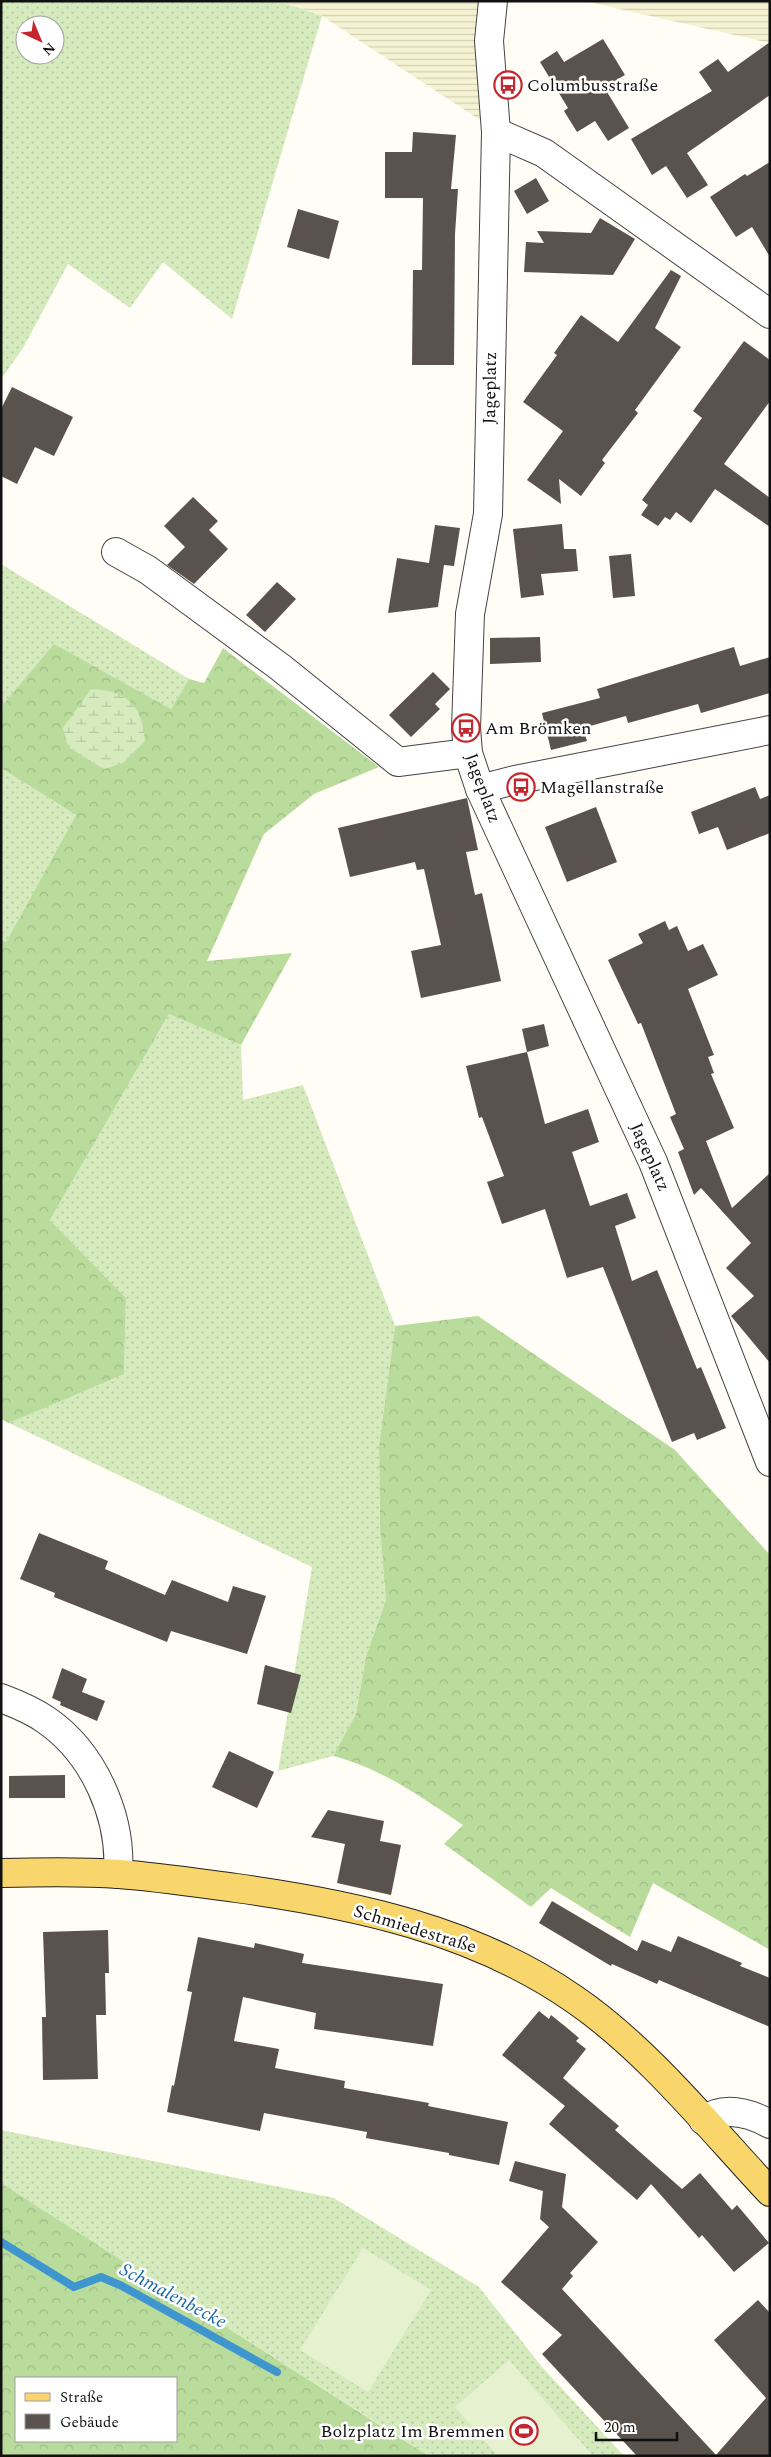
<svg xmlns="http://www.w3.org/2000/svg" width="771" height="2457" font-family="Spectral,serif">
  <defs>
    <pattern id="farmland-rules" width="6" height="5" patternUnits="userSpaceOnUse" patternTransform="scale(1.25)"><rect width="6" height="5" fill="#f6f3d4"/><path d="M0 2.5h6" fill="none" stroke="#d2cfb5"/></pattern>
    <pattern id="grass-dots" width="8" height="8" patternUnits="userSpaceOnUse" patternTransform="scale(1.25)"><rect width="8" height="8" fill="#d5ebbd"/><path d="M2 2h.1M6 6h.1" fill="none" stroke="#b6c8a1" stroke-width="1.8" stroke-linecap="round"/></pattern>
    <pattern id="forest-crowns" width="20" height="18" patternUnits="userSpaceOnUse" patternTransform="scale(1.25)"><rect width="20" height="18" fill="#b9dc9c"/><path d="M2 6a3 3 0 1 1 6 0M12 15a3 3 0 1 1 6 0" fill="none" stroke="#9ebc85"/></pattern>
    <pattern id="wetland-marsh" width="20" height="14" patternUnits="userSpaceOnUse" patternTransform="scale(1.25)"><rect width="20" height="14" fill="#d5ebbd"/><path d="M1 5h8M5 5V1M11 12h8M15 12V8" fill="none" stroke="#b6c8a1"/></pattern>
  </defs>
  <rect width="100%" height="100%" fill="#fffdf5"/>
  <g fill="url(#farmland-rules)">
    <polygon points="278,1 486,1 480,120 322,16"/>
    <polygon points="584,1 770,1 770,43"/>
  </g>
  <g fill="url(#grass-dots)" fill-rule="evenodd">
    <path d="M1,1H278L322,16L232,319L163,262L130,308L68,264L23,348L1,379ZM25,25H55V55H25Z"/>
    <polygon points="1,564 189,679 171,709 54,645 1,707"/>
    <polygon points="1,768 76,815 6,942 1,939"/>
    <polygon points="169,1014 241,1045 243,1100 303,1085 395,1326 379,1446 380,1529 386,1600 366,1656 356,1714 333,1756 278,1771 312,1567 9,1423 124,1373 126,1298 50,1220"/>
    <polygon points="1,2130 334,2198 479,2287 542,2367 624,2456 429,2456 1,2183"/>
  </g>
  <g fill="url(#forest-crowns)" fill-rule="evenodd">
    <polygon points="54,644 171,709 189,679 204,683 223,648 379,767 314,794 264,834 207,961 292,953 241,1045 169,1014 50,1220 126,1298 124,1374 9,1423 1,1419 1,939 6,942 76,815 1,768 1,707"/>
    <path d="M478,1316L675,1450L770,1555V1950L653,1883L630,1937L551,1888L531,1907L444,1844L463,1825C423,1798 381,1768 333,1756L356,1714L366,1656L386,1600L380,1529L379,1446L395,1326Z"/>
    <path d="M1,2183L378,2424L429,2456H1ZM16,2378H176V2441H16Z"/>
  </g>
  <path fill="url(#wetland-marsh)" d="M91,689C127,691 142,704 145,741L123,763L104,769L68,747L63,728Z"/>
  <g fill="#e6f2cf">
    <polygon points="363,2248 431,2290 368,2392 300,2350"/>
    <polygon points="509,2360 593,2456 498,2456 455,2407"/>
  </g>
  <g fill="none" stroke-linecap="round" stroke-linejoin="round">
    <polyline stroke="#3f96cf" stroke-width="8" points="1,2242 74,2287 101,2277 122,2286 277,2372"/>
  </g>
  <g fill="#5a524d">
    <polygon points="603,39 625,75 604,87 629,128 608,141 595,121 577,132 564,111 568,108 540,62 557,51 564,62"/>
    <polygon points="770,42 770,95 687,153 708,185 687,198 666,166 652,175 631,139 712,91 699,72 718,59 728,72"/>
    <polygon points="413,132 456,135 451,189 458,189 455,234 454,365 412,365 413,270 422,270 423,198 385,198 385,152 412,152"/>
    <polygon points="770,162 770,257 752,227 736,237 710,197 745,174 747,176"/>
    <polygon points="536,178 549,201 527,214 514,191"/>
    <polygon points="298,209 339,221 329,259 287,247"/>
    <polygon points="600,218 635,239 613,275 524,272 526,242 544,243 537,231 591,233"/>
    <polygon points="671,270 681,276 655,328 681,347 635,410 638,413 602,460 605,463 581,496 559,479 561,504 527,480 563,431 523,402 557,355 554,353 581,315 618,342"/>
    <polygon points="744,341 770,360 770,401 724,464 770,498 770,527 715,489 691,523 676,512 670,520 665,517 658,526 641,515 648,505 642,500 702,418 693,411"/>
    <polygon points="12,387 73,417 54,456 35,447 17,484 1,476 1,409"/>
    <polygon points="193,497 218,521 209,530 228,549 194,584 167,565 185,547 164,526"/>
    <polygon points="562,524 564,549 576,549 578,571 541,574 544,595 521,598 513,529"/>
    <polygon points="435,525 460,528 454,566 444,565 438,607 388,613 397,558 429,563"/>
    <polygon points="631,554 635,596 613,598 609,556"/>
    <polygon points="277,582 296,599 265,632 246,615"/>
    <polygon points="540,637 541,662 490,664 490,638"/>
    <polygon points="734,647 740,666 770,657 770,693 701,713 698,704 628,723 626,716 583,728 587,741 551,750 542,713 600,698 597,689"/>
    <polygon points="433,672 450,689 435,704 440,709 411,737 389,715"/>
    <polygon points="755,787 760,799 770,795 770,833 727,850 718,827 699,834 691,812"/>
    <polygon points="467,798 478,850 466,852 475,895 482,893 501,981 421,998 411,951 441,945 424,869 417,870 415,862 350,877 338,828"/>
    <polygon points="596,807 617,862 567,882 545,827"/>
    <polygon points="665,921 669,930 677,926 688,951 703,944 718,975 688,989 714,1055 708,1057 714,1073 711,1074 734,1128 706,1141 732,1208 770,1173 770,1363 731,1316 754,1296 726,1268 751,1243 701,1188 694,1195 678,1152 684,1149 670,1117 676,1114 641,1023 638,1024 608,960 643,943 638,934"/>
    <polygon points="544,1024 549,1046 527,1052 522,1029"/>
    <polygon points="527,1052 545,1124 588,1109 599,1142 572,1152 590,1206 627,1193 636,1218 615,1226 632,1281 657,1270 697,1369 701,1367 726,1428 697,1440 694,1433 672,1442 603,1267 567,1278 545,1209 502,1224 487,1182 504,1176 482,1117 479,1118 466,1066"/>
    <polygon points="39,1533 108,1561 105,1569 165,1595 172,1580 228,1602 233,1586 266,1596 247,1654 171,1631 167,1642 54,1597 55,1593 20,1579"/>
    <polygon points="265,1665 301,1675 291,1713 257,1704"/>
    <polygon points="62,1668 87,1679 82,1692 105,1701 97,1721 60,1705 61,1702 52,1698"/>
    <polygon points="229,1751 274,1772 257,1808 212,1787"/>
    <polygon points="65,1775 65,1798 9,1798 9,1776"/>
    <polygon points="328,1810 384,1821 380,1841 401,1845 391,1895 337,1883 345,1844 311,1837"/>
    <polygon points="552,1901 637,1951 642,1940 671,1952 678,1936 742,1963 740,1966 770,1978 770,2027 659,1980 657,1984 612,1964 611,1966 539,1923"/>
    <polygon points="108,1930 109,1973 105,1973 106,2015 96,2015 98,2079 43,2080 42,2017 46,2017 43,1932"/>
    <polygon points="198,1937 254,1948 255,1943 304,1954 302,1963 443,1984 433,2046 314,2029 316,2013 243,1997 234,2041 279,2049 275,2068 345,2081 344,2088 429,2103 428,2106 508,2122 499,2165 449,2155 449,2153 366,2138 367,2132 264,2113 260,2131 167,2112 172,2085 174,2086 192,1992 187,1991"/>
    <polygon points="539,2011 549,2019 551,2015 566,2027 579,2038 576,2041 586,2049 563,2078 619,2126 615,2130 682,2189 700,2173 732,2210 737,2205 769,2243 734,2272 702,2235 699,2238 651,2184 637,2200 549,2124 565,2106 502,2055"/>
    <polygon points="515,2161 566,2174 562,2207 598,2242 570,2273 573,2276 562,2289 716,2455 766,2398 714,2340 758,2300 770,2313 770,2456 637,2456 542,2354 562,2335 501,2282 549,2227 540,2219 543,2191 509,2181"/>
  </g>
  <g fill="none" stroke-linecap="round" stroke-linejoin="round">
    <g stroke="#444" stroke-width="30">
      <g id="minor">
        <polyline points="493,1 489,41 496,132 488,514 470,614 466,728 468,753 480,789 653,1162 770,1462"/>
        <polyline points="496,132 544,153 770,314"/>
        <polyline points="116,552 148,570 280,667 398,762 468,753"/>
        <polyline points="480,789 515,780 770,730"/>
        <path d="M1,1698C17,1704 32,1710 46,1720C94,1753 122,1817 118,1874"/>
        <path d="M703,2120C724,2106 748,2112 770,2124"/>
      </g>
    </g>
    <g stroke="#222" stroke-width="30">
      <path id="major" d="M1,1873C40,1872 80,1871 119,1874C158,1877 198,1883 236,1888C353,1904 475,1930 574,1999C646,2048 710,2128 770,2192"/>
    </g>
    <use href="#minor" stroke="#fff" stroke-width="28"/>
    <use href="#major" stroke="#f9d66b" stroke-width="28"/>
  </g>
  <defs>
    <g id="bus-ring" transform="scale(1.4375)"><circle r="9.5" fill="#fff" stroke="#c4262e" stroke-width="1.5"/><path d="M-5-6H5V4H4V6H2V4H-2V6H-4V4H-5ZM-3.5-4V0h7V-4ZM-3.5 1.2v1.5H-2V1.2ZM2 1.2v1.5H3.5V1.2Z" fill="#c4262e"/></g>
    <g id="stadium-ring" transform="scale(1.4375)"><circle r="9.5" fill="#fff" stroke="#c4262e" stroke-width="1.5"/><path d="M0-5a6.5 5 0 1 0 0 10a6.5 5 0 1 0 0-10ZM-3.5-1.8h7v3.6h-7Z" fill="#c4262e"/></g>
  </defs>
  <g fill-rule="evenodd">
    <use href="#bus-ring" x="508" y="85"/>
    <use href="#bus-ring" x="466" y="728"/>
    <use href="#bus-ring" x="521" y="787"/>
    <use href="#stadium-ring" x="524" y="2431"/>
  </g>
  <g text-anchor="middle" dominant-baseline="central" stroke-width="5" stroke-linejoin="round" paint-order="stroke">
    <g font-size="18" fill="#111" stroke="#fff" text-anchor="start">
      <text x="527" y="85">Columbusstraße</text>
      <text x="485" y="728">Am Brömken</text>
      <text x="540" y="787">Magellanstraße</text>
      <text x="505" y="2431" text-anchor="end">Bolzplatz Im Bremmen</text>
    </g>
    <g font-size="18" fill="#111" stroke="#fff">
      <text transform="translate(490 388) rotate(-89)">Jageplatz</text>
      <text transform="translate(483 788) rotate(70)">Jageplatz</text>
      <text transform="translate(650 1157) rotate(66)">Jageplatz</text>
      <text transform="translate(415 1929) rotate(17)">Schmiedestraße</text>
    </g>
    <g font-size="19" font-style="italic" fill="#1768a6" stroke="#fff">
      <text transform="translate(173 2296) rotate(28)">Schmalenbecke</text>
    </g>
  </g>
  <rect width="771" height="2457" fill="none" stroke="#111111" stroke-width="5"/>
  <rect x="15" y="2377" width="162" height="65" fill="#ffffff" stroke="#a0a0a0"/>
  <rect x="25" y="2393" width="25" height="8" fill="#f9d66b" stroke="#a0a0a0"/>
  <text x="60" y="2402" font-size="15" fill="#111111">Straße</text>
  <rect x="25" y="2414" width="25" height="15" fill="#5a524d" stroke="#a0a0a0"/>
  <text x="60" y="2427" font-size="15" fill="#111111">Gebäude</text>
  <g transform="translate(40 40) rotate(136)"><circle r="24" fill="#ffffff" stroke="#a0a0a0"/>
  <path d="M0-4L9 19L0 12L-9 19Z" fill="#c4262e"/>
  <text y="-8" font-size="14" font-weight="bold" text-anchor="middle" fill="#111111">N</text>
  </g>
  <path d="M596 2432v8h81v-8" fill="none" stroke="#111111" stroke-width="2.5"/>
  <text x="604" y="2432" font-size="15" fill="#111111" stroke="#ffffff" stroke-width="4" paint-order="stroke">20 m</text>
</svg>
